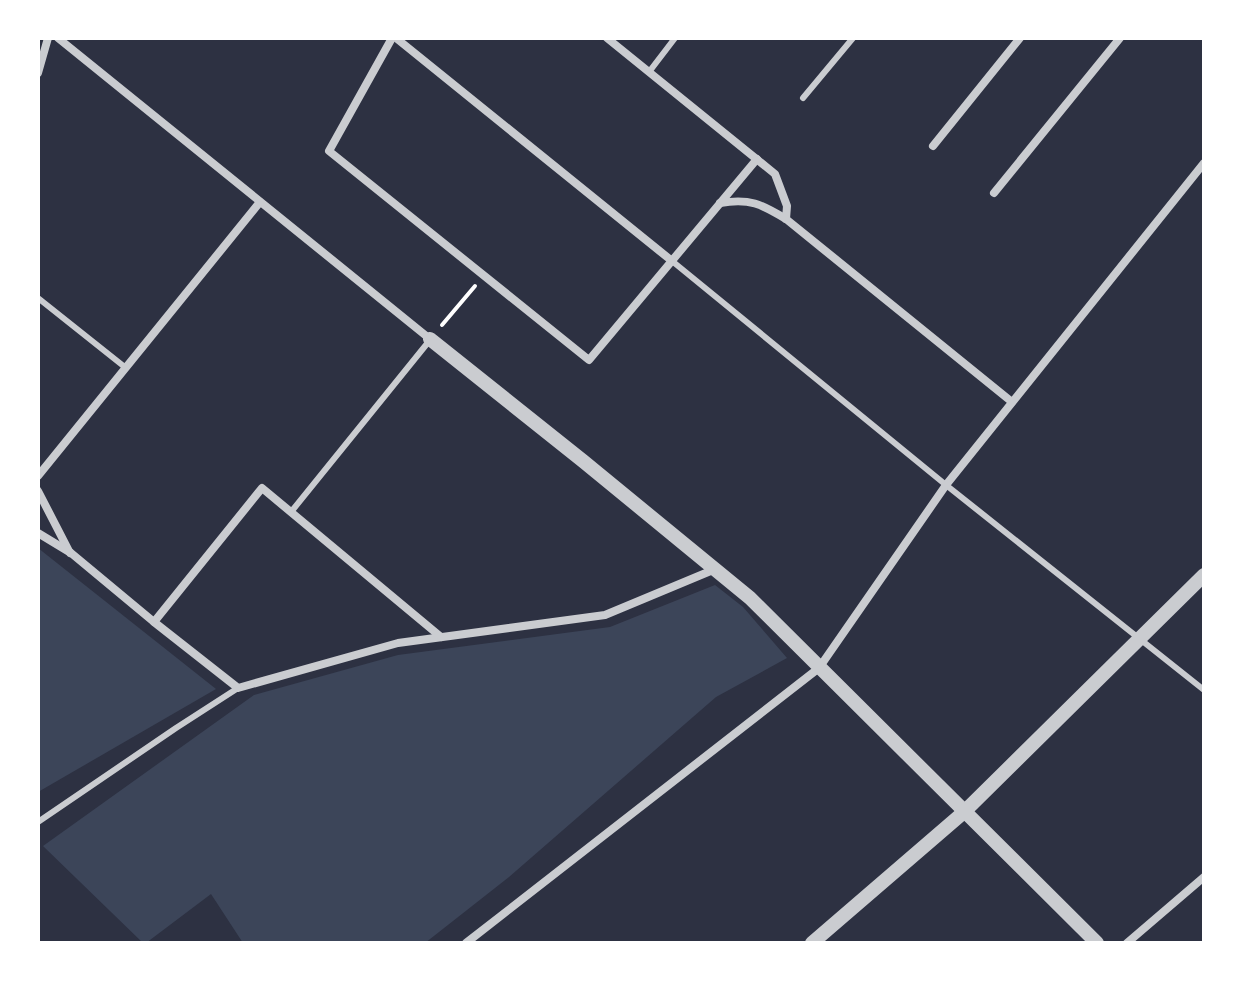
<svg xmlns="http://www.w3.org/2000/svg" width="1242" height="981" font-family="Manrope,sans-serif">
  <rect width="100%" height="100%" fill="#2d3142"/>
  <g fill="#3c4559">
    <polygon points="38,548 216,689 38,792"/>
    <polygon points="715,585 743,607 787,658 716,697 509,877 425,943 243,943 211,894 146,943 143,943 43,846 254,695 398,655 610,627"/>
  </g>
  <g fill="none" stroke-linecap="round" stroke-linejoin="round">
    <polyline stroke="#fff" stroke-width="4" points="442,325 475,286"/>
    <g stroke="#caccd0" stroke-width="6">
      <polyline points="649,72 675,38"/>
      <polyline points="803,98 853,38"/>
      <polyline points="672,261 946,485 1204,690"/>
      <polyline points="38,298 126,368"/>
      <polyline points="291,512 430,340"/>
      <polyline points="38,822 176,728 238,688"/>
    </g>
    <g stroke="#caccd0" stroke-width="8">
      <polyline points="58,38 430,339"/>
      <polyline points="392,38 329,151 589,360 757,159"/>
      <polyline points="396,38 672,261"/>
      <polyline points="607,38 775,174 787,206 786,219"/>
      <polyline points="38,73 48,38"/>
      <polyline points="933,146 1020,38"/>
      <polyline points="994,193 1120,38"/>
      <path d="M720,203C750,198 761,204 786,219L1012,402"/>
      <polyline points="38,476 260,202"/>
      <polyline points="38,491 70,553"/>
      <polyline points="38,533 71,553 154,622 238,688 398,643 605,615 713,570"/>
      <polyline points="154,622 262,488 441,637"/>
      <polyline points="466,943 819,668 946,485 1204,163"/>
      <polyline points="1127,943 1204,877"/>
    </g>
    <g stroke="#caccd0" stroke-width="14">
      <polyline points="430,339 583,461 750,598 1097,943"/>
      <polyline points="812,943 964,812 1204,575"/>
    </g>
  </g>
  <rect width="1242" height="981" fill="none" stroke="#ffffff" stroke-width="80"/>
</svg>
